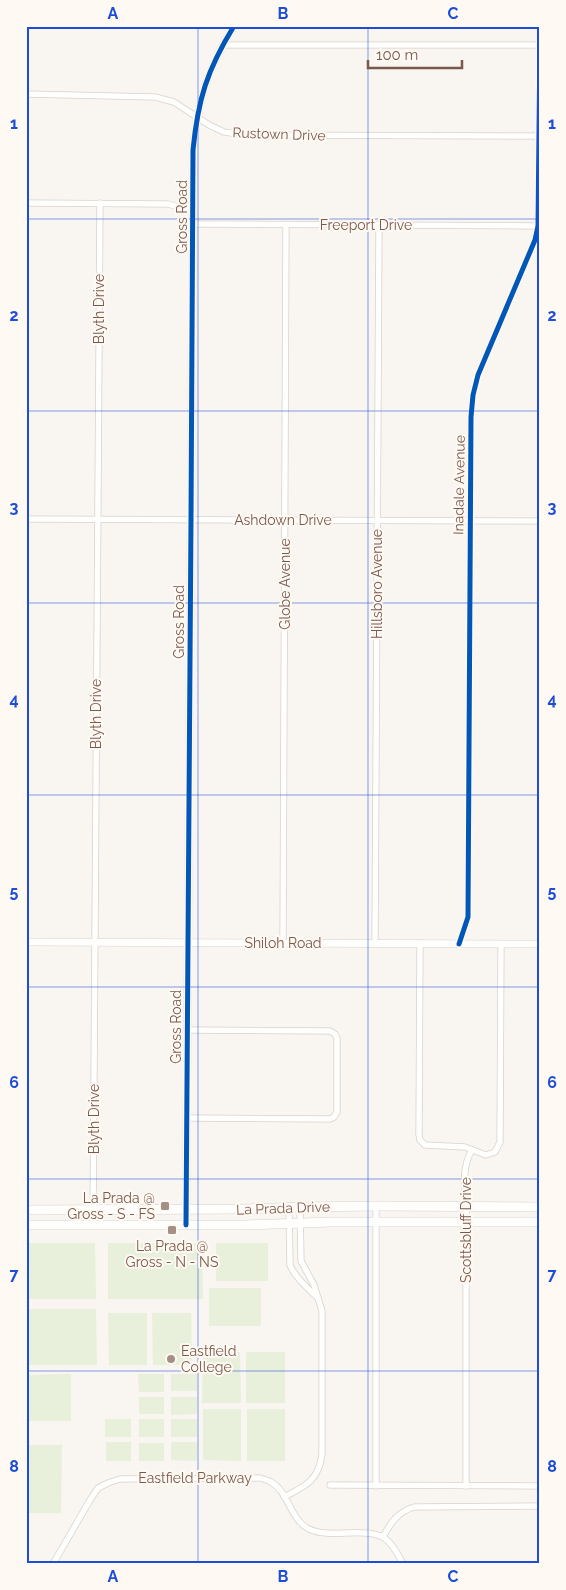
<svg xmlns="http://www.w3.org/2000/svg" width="566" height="1590" font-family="Raleway,sans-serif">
  <rect width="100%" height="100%" fill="#f9f5f0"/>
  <g fill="#e8f0db">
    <polygon points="26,1243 95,1243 96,1299 26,1299"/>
    <polygon points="108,1243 202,1243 203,1299 108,1299"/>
    <rect x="216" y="1243" width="52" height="38"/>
    <rect x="209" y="1288" width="52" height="38"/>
    <polygon points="26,1309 96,1309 97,1365 26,1365"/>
    <polygon points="108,1313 147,1313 147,1365 109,1365"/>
    <polygon points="152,1313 191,1313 192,1365 153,1365"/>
    <polygon points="203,1352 240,1352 241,1403 202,1403"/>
    <rect x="246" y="1352" width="39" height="51"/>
    <polygon points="71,1374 71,1421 26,1421 26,1375"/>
    <polygon points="138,1374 164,1374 164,1392 139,1392"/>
    <rect x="171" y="1374" width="26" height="17"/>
    <rect x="139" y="1397" width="25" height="17"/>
    <polygon points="171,1397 197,1397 197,1414 171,1415"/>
    <polygon points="203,1409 241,1409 241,1461 203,1460"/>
    <rect x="247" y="1409" width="38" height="52"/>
    <rect x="105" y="1419" width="26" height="18"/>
    <rect x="139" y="1419" width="25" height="18"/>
    <rect x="171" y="1419" width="26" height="18"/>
    <rect x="106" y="1442" width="25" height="19"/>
    <polygon points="171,1442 197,1442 197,1461 171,1460"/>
    <rect x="139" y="1443" width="25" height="18"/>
    <polygon points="26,1445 62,1445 61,1513 26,1513"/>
  </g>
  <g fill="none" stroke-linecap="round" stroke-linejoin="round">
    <g stroke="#d9d2ce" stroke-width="7">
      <g id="minor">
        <polyline points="223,45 540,45"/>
        <polyline points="26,94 155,97 174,102 209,125 224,132 245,135 540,136"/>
        <polyline points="26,203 168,204 193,211"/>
        <polyline points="193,224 538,226"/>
        <polyline points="26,519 540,521"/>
        <polyline points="283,943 286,225"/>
        <polyline points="375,943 379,225"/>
        <polyline points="420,943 419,1135 420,1140 425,1145 465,1147 486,1155 495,1152 500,1142 501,944"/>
        <polyline points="459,944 468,917 471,417 473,395 478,375 535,240 538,226 540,37"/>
        <polyline points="187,1118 330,1119 334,1117 337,1112 337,1038 335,1034 330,1031 187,1030"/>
        <path d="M289,1207L290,1265C296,1279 308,1288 318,1298"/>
        <polyline points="93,1225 100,203"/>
        <polyline points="330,1485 540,1486"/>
        <polyline points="376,1486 376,1206"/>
        <path d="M466,1486V1206C464,1188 462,1166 472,1150"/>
        <path d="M284,1497C306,1486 319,1480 322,1454V1311L314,1285L301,1261L300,1207"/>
        <path d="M383,1537C391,1522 398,1512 414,1507L540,1506"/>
        <path d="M53,1564L90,1500L98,1488L108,1483L120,1479L260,1478C263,1479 268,1480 271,1482C289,1492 290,1520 309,1529C331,1540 371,1524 388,1541C394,1547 399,1556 403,1564"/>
      </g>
    </g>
    <g stroke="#d9d2ce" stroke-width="8">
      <g id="tertiary">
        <polyline points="26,942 540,944"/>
        <path d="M186,1225L191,520L193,150C198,99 207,70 234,26"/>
      </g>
    </g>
    <g stroke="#d9d0cb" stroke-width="10">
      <g id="secondary">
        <polyline points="26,1210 244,1209 300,1207 376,1206 540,1207"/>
        <polyline points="26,1225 245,1225 331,1222 540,1222"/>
      </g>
    </g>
    <use href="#minor" stroke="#fefefd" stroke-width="5.5"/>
    <use href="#tertiary" stroke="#fefefd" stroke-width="7"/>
    <use href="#secondary" stroke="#fefefd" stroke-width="9"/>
    <g stroke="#fff9f3" stroke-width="8">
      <g id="cycleway">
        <polyline points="459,944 468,917 471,417 473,395 478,375 535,240 538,226 540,37"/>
        <path d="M186,1225L191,520L193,150C198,99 207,70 234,26"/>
      </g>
    </g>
    <use href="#cycleway" stroke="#0057b8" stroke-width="5"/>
  </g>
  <path fill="none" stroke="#1d4ed8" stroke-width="1" stroke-opacity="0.55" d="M198,26V1564M368,26V1564M26,219H540M26,411H540M26,603H540M26,795H540M26,987H540M26,1179H540M26,1371H540"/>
  <g fill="#a69086" stroke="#fff9f3" stroke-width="2">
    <rect x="160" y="1201" width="10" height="10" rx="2.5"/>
    <rect x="167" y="1225" width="10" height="10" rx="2.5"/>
    <circle cx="171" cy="1359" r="5"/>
  </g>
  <g text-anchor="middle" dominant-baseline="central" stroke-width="4" stroke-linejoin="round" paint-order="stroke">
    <g font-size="14" fill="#7a594d" stroke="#fff9f3">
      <text transform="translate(279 134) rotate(2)">Rustown Drive</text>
      <text transform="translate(182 217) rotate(-90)">Gross Road</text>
      <text x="366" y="225">Freeport Drive</text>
      <text transform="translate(99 309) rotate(-90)">Blyth Drive</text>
      <text transform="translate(459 485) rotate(-89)">Inadale Avenue</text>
      <text x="283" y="520">Ashdown Drive</text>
      <text transform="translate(285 584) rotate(-90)">Globe Avenue</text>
      <text transform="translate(377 584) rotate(-90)">Hillsboro Avenue</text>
      <text transform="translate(179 622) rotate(-90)">Gross Road</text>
      <text transform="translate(96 714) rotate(-90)">Blyth Drive</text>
      <text x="283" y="943">Shiloh Road</text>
      <text transform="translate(176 1027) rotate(-90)">Gross Road</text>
      <text transform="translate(94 1119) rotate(-90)">Blyth Drive</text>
      <text transform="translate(283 1208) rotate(-2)">La Prada Drive</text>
      <text transform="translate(466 1230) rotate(-90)">Scottsbluff Drive</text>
      <text x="195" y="1478">Eastfield Parkway</text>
    </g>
    <g font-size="14" fill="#7a594d" stroke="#fff9f3" text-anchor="end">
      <text x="155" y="1198">La Prada @<tspan x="155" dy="16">Gross - S - FS</tspan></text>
      <text x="172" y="1246" text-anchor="middle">La Prada @<tspan x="172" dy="16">Gross - N - NS</tspan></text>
      <text x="181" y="1351" text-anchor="start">Eastfield<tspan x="181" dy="16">College</tspan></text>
    </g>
  </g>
  <rect width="566" height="1590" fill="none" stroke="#fff9f3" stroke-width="55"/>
  <path d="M368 60v8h94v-8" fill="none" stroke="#7a594d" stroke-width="2.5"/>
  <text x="376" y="60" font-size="15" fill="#7a594d" stroke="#fff9f3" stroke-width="4" paint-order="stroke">100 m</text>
  <rect x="28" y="28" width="510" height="1534" fill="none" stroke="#1d4ed8" stroke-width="2"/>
  <g font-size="16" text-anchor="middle" font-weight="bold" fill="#1d4ed8">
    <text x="113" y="19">A</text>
    <text x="283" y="19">B</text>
    <text x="453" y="19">C</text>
    <text x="14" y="129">1</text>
    <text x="552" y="129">1</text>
    <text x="14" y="321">2</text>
    <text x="552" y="321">2</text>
    <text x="14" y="513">3</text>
    <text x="552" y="513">3</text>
    <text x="14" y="705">4</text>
    <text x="552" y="705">4</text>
    <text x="14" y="897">5</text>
    <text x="552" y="897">5</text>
    <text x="14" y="1088">6</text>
    <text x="552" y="1088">6</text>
    <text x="14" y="1280">7</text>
    <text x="552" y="1280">7</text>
    <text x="14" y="1472">8</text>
    <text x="552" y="1472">8</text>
    <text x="113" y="1582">A</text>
    <text x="283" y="1582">B</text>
    <text x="453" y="1582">C</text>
  </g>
</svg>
